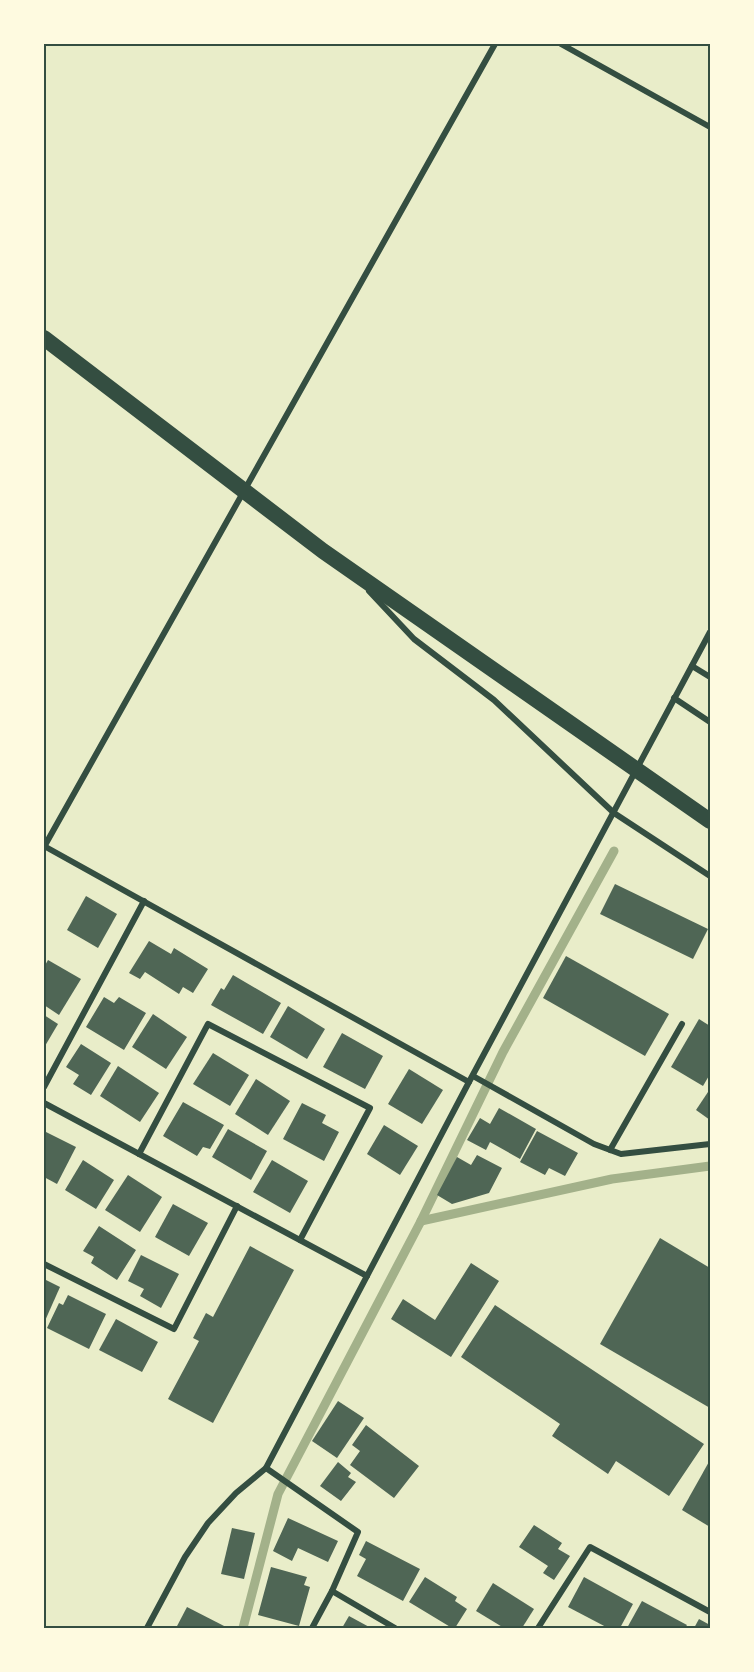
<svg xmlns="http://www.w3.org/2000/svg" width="754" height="1672" font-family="'Titillium Web',sans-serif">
  <rect width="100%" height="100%" fill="#e9edc9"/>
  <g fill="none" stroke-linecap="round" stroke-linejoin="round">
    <g stroke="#a3b18a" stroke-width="9">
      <polyline points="421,1221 612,1179 710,1166"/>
      <polyline points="243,1628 278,1494 421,1221 503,1052 614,851"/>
    </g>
  </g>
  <g fill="#4f6655">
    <polygon points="615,884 708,929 693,959 600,914"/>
    <polygon points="86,896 117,914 98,948 67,930"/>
    <polygon points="149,941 171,954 174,948 208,969 193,993 183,987 179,994 145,972 140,979 129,973"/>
    <polygon points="566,956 669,1014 645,1056 543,998"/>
    <polygon points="48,960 81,979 59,1015 44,1005 44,967"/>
    <polygon points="233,975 281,1003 263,1034 211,1005 221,988 224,990"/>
    <polygon points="104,997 114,1003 119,997 146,1013 124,1050 86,1027"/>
    <polygon points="288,1006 325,1029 307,1059 270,1037"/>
    <polygon points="153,1014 187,1037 166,1069 132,1047"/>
    <polygon points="44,1015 58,1024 45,1046 44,1045"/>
    <polygon points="699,1019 710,1026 710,1074 703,1086 671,1067"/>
    <polygon points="342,1033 383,1056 365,1089 323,1067"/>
    <polygon points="81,1044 111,1063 91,1095 73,1084 79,1075 66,1067"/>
    <polygon points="213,1053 249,1075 230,1106 193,1084"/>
    <polygon points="118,1066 159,1093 140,1122 100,1096"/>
    <polygon points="409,1069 443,1090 422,1124 388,1104"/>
    <polygon points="256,1079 290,1101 268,1135 235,1114"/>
    <polygon points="710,1089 710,1120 696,1110"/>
    <polygon points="183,1102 224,1125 210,1149 203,1147 197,1156 163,1136"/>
    <polygon points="302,1103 326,1115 322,1123 339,1132 324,1161 283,1139"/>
    <polygon points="499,1108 536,1129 520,1159 490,1142 486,1150 467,1140 480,1118 490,1124"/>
    <polygon points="384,1125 418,1146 400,1175 367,1154"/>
    <polygon points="228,1129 267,1151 251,1180 212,1157"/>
    <polygon points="44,1131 76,1147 57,1184 44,1177"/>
    <polygon points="537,1131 578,1153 565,1176 549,1168 545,1175 520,1162"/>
    <polygon points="477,1155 502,1168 489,1193 452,1204 437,1195 457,1157 471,1165"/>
    <polygon points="83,1160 114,1180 96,1209 65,1190"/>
    <polygon points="272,1160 308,1181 290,1213 253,1192"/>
    <polygon points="128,1175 162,1197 140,1232 105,1210"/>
    <polygon points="173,1204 208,1223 189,1256 155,1237"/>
    <polygon points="99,1226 136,1250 117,1280 91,1263 94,1257 83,1251"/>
    <polygon points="660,1238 710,1268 710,1408 600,1344"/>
    <polygon points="250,1246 294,1270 213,1423 168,1399 199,1341 193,1338 206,1313 213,1317"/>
    <polygon points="141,1255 179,1274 161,1308 140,1296 144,1289 128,1281"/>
    <polygon points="471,1263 499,1281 451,1357 391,1319 403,1299 435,1320"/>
    <polygon points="44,1279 60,1287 44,1323"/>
    <polygon points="68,1295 106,1314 89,1349 47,1328 59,1303 63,1305"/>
    <polygon points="495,1305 704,1444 669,1496 616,1461 608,1474 552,1436 560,1424 461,1357"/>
    <polygon points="116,1319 158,1342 142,1372 99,1350"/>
    <polygon points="338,1401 364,1418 337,1458 312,1441"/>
    <polygon points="366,1425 419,1466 394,1498 350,1465 360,1451 352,1445"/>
    <polygon points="710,1460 710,1527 682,1510"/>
    <polygon points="338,1462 351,1473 348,1477 356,1482 341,1501 320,1486"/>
    <polygon points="288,1518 338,1541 328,1562 298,1548 292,1561 273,1551"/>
    <polygon points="534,1525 562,1543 558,1549 570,1556 554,1580 543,1573 548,1566 519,1547"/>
    <polygon points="232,1528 255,1533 244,1579 221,1574"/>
    <polygon points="366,1541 420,1569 403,1601 357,1576 366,1559 359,1555"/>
    <polygon points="271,1567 307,1577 304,1585 310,1587 299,1626 258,1615"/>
    <polygon points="425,1577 457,1597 455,1601 467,1609 455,1628 452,1628 409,1602"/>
    <polygon points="584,1577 633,1604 620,1628 608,1628 568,1607"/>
    <polygon points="493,1583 534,1609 522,1628 504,1628 476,1611"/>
    <polygon points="642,1601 687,1625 685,1628 627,1628"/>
    <polygon points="187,1607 228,1628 176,1628"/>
    <polygon points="349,1616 371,1628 342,1628"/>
    <polygon points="699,1619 710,1625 710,1628 694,1628"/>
  </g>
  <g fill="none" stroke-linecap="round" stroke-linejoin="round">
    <g stroke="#344e41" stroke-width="6">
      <polyline points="561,44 710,127"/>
      <polyline points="369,591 414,639 494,700 614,813 710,876"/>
      <polyline points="692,666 710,677"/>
      <polyline points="674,698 710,722"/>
      <polyline points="44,846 469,1082"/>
      <polyline points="44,847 495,44"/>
      <polyline points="473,1076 594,1144 621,1154 710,1144"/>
      <polyline points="44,1087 144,901"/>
      <polyline points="44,1103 367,1276"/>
      <polyline points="610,1150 682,1024"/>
      <polyline points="139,1154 208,1024 370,1108 300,1240"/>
      <polyline points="44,1264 174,1329 237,1206"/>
      <polyline points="266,1468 358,1532 332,1591 395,1628"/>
      <polyline points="147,1628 185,1557 208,1523 236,1493 266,1468 469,1082 710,632"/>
      <polyline points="312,1628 332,1591"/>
      <polyline points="538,1628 590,1547 710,1612"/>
    </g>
    <polyline stroke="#344e41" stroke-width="16" points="44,338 323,551 710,821"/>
  </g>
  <rect width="754" height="1672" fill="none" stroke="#fefae0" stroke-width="90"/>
  <rect x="45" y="45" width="664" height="1582" fill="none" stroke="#344e41" stroke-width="2"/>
</svg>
